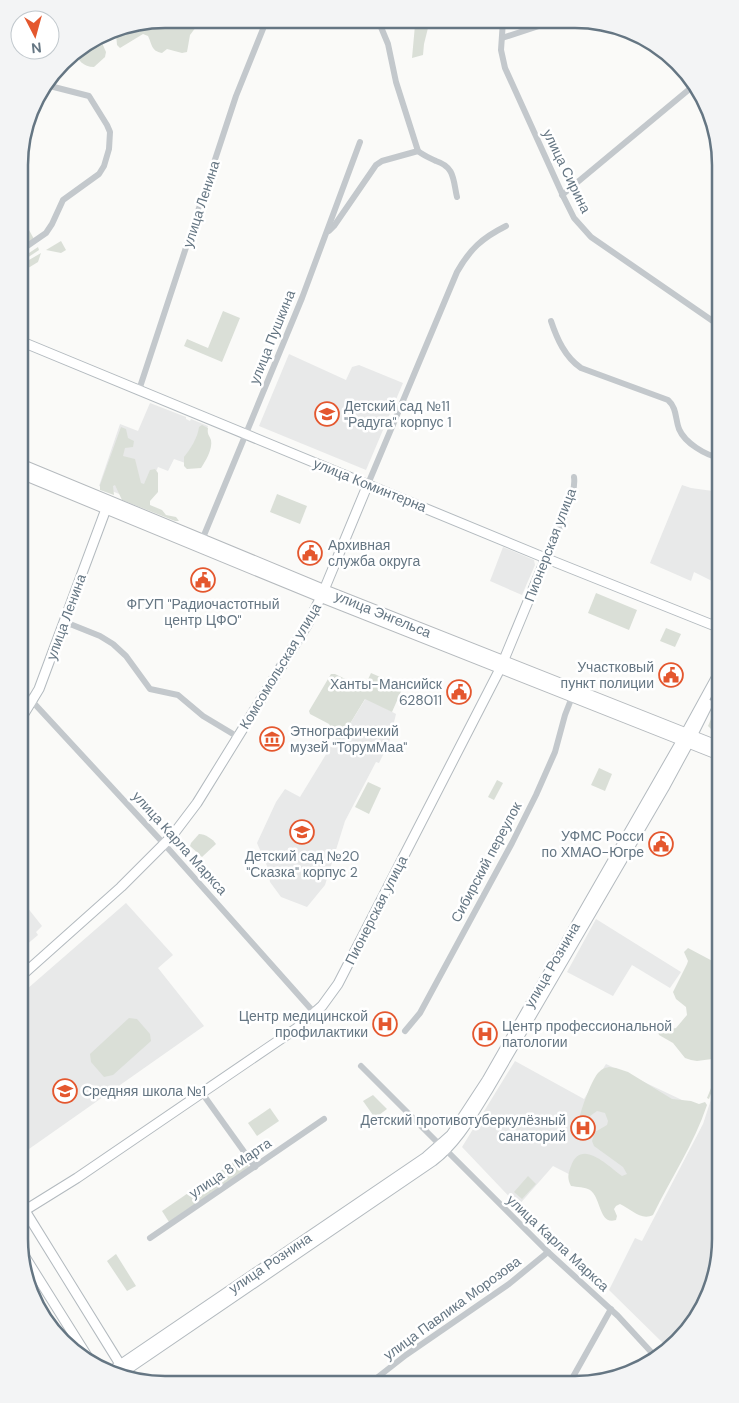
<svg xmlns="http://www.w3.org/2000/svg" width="739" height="1403" font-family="'DM Sans',sans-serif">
  <rect width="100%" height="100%" fill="#fafaf8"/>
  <g fill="#e8e9e9">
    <polygon points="289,354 346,380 352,367 359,365 403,383 366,470 259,426"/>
    <polygon points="150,403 186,417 186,419 190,421 191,419 208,426 202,440 199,468 174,459 168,471 158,467 142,503 99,486 120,424 138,431"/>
    <polygon points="682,485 691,488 720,492 720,561 716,568 720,570 714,582 694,572 691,581 650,563"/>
    <polygon points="503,547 534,560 535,565 522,595 490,581"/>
    <polygon points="366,698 396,714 389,743 379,763 376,762 345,821 325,885 307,907 281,897 270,882 267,866 257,843 276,802 285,789 300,797 336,738 340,740"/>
    <polygon points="19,897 42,926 36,932 38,935 19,951"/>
    <polygon points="126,903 173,955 158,968 204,1026 19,1156 19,996"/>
    <polygon points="596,919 681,972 670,988 632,965 613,996 567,972"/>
    <polygon points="515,1061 584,1099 606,1064 701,1109 649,1215 553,1166 518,1206 462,1147"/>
    <polygon points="720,1072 720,1249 690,1328 665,1345 609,1290 635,1238 642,1241 703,1124"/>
  </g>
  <g fill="#dadfd7">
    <path d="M164,19H202L190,35L187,52L182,53L167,49L162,53C151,51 152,44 148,36L143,34L120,48L117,45L116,34L113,29Z"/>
    <polygon points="412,20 430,20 424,44 423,55 412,58 415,25"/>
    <path d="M99,36L106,52L105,57L94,67C83,67 78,60 74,51Z"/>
    <polygon points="29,230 34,239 20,248 20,232"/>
    <polygon points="61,241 66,250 61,253 46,250"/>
    <polygon points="38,247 39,250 27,258 29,260 41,253 38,262 20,273 20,259"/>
    <polygon points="223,311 240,318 222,362 184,346 187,339 208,348"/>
    <path d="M202,425L208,428C207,434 209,435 211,440C213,449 205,462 201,468L187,469L184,466V457C190,450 198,437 199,427Z"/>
    <polygon points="121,427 126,429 128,438 134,441 133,447 125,448 123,456 135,459 141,483 144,484 150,470 155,469 158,473 158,492 150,501 150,505 162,510 166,515 176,517 179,521 175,521 122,500 115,485 113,486 114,495 100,490 100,485"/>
    <polygon points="277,494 307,506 300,524 270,512"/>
    <polygon points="596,593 637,610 629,630 588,613"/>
    <polygon points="666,628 681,634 675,647 660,641"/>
    <polygon points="371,673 403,687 392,712 365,699 340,740 336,738 329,724 310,714 309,711 331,674 335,674 364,688"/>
    <polygon points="714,712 720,715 720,733 712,730 708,726"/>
    <polygon points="599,768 612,774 605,791 591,785"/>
    <polygon points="497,780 503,783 494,800 488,797"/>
    <polygon points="368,782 381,788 369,814 355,807"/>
    <path d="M199,834C205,834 213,839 216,844L202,857L190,846L191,843Z"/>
    <path d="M688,948L720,965V1069L709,1099L707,1098C712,1086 717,1074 717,1062L712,1059L697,1061L691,1060L685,1058L673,1043L659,1035L658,1031L676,1028L687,1015L686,1007L676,999L673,992L687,964L688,961L684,952Z"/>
    <polygon points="129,1018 137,1019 150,1034 151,1041 113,1075 104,1077 91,1062 90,1054"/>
    <path d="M609,1067L616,1068L628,1072L672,1099L691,1101L699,1104L705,1102L707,1105C694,1144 671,1178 653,1215C641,1221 631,1209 620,1204L616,1206L614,1209L617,1216L616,1220C599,1226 601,1197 590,1190C585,1187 577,1187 571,1186C567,1178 568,1174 571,1166C581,1138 607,1165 622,1176L627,1174L623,1167L594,1146L592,1141L595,1132L607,1125L608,1121L605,1113L597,1111L590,1116L587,1122L589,1129L588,1131H582L578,1127C578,1116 591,1081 598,1073C602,1069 604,1068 609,1067Z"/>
    <polygon points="373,1095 387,1109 375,1118 363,1101"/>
    <polygon points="270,1108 279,1121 257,1136 248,1123"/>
    <polygon points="242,1156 249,1167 169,1222 162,1211"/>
    <polygon points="528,1176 536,1184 522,1199 514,1192"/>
    <polygon points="116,1254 136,1286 127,1291 107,1261"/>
  </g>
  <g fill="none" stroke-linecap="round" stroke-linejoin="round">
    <g stroke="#b3babf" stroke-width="11">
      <g id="secondary">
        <polyline points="20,341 555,562 720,628"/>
        <polyline points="324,590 368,484"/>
        <polyline points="503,662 546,558"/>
        <polyline points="19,722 39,689 106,509"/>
        <polyline points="686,733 720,671"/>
        <polyline points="692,736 708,704"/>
        <polyline points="19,978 121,887 172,836 197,803 307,625 321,597"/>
        <polyline points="19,1201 123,1369"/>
        <polyline points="19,1214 77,1178 297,1028 322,1006 338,984 500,669"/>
        <polyline points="20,1249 87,1356"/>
        <polyline points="114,1369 426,1157 451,1135 487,1080 682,740"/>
        <path d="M122,1373L433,1161C458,1142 472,1115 489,1088L664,788L689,742"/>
      </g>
    </g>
    <g stroke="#b5babe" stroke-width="12">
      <g id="primary">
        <polyline points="20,464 324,590 720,747"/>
        <polyline points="20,473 321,597 720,755"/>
      </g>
    </g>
    <g stroke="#c3c8cc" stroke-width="6">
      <path d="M378,20L388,44L396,82L418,151C424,156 430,158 436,161C455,167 453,180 457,197"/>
      <polyline points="503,21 501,50 505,68 564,198 574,218 591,237 720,326"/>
      <polyline points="502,38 554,21"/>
      <polyline points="562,195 692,87"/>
      <polyline points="329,231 334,226 376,165 382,161 418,151"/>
      <polyline points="20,251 46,233 52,224 63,200 99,174 104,166 109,149 110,132 107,125 89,96 46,85"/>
      <path d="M551,321C557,339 565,357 581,368L668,400C677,408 675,418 679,429C685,443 705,455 720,458"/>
      <polyline points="139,390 236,96 267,19"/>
      <path d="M368,484L457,272C470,249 482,238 506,226"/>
      <polyline points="202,540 302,298 360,142"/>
      <path d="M546,558C555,538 577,497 574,477"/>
      <polyline points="65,622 100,636 113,644 126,656 150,689 178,695 203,716 238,737"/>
      <polyline points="19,687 165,845 319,1018"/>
      <polyline points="405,1031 420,1013 512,843 536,795 555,752 565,715 572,697"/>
      <polyline points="361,1066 440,1145"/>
      <polyline points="202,1093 255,1167"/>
      <polyline points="446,1150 548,1252 618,1316 653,1354"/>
      <polyline points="150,1238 324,1119"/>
      <polyline points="369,1384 406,1355 509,1284 548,1252"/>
      <polyline points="569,1384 611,1309"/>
    </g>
    <use href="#secondary" stroke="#fff" stroke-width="9"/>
    <use href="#primary" stroke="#fff" stroke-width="10"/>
  </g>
  <defs>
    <g id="school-ring" transform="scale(1.25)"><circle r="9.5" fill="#fff" stroke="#e4572e" stroke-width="1.5"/><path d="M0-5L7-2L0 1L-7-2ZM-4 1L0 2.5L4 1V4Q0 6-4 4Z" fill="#e4572e"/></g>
    <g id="civic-ring" transform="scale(1.25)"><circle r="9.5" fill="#fff" stroke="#e4572e" stroke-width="1.5"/><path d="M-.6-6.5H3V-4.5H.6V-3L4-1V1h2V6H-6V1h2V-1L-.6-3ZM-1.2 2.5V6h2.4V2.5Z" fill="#e4572e"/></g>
    <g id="museum-ring" transform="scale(1.25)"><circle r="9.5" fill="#fff" stroke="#e4572e" stroke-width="1.5"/><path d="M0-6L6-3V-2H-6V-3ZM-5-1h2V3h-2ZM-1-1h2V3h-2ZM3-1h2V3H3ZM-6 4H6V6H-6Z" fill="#e4572e"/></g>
    <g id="hospital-ring" transform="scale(1.25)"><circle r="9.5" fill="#fff" stroke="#e4572e" stroke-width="1.5"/><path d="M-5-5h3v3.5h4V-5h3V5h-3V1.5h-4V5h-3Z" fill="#e4572e"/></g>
  </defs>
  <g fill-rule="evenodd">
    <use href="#school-ring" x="327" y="414"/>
    <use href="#civic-ring" x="310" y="553"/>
    <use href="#civic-ring" x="203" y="580"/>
    <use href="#civic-ring" x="671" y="675"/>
    <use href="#civic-ring" x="459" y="692"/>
    <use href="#museum-ring" x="272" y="739"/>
    <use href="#school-ring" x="302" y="832"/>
    <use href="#civic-ring" x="661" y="844"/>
    <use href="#hospital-ring" x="385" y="1024"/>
    <use href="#hospital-ring" x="485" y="1034"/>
    <use href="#school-ring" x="65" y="1091"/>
    <use href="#hospital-ring" x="583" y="1128"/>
  </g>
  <g text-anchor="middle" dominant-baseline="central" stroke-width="5" stroke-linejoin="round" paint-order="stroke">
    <g font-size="14" fill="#657683" stroke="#fff">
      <text transform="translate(567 171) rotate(64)">улица Сирина</text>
      <text transform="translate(201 204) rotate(-72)">улица Ленина</text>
      <text transform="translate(272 337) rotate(-68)">улица Пушкина</text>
      <text transform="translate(370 485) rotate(22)">улица Коминтерна</text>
      <text transform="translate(550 545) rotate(-69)">Пионерская улица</text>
      <text transform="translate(383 614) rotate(22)">улица Энгельса</text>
      <text transform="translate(66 617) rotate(-70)">улица Ленина</text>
      <text transform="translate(280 666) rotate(-59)">Комсомольская улица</text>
      <text transform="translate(180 843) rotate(48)">улица Карла Маркса</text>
      <text transform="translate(486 862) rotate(-62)">Сибирский переулок</text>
      <text transform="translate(376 910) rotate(-63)">Пионерская улица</text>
      <text transform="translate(552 965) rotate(-60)">улица Рознина</text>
      <text transform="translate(230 1168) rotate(-34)">улица 8 Марта</text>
      <text transform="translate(558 1243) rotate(43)">улица Карла Маркса</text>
      <text transform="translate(270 1263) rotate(-34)">улица Рознина</text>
      <text transform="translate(452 1308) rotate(-36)">улица Павлика Морозова</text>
    </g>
    <g font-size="14" fill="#657683" stroke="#fff" text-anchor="start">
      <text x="344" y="406">Детский сад №11<tspan x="344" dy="16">"Радуга" корпус 1</tspan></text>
      <text x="328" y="545">Архивная<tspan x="328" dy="16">служба округа</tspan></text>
      <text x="203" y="604" text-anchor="middle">ФГУП "Радиочастотный<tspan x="203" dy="16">центр ЦФО"</tspan></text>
      <text x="654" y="667" text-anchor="end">Участковый<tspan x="654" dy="16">пункт полиции</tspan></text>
      <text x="442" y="684" text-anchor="end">Ханты-Мансийск<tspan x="442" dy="16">628011</tspan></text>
      <text x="290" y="731">Этнографичекий<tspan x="290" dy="16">музей "ТорумМаа"</tspan></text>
      <text x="644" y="836" text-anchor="end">УФМС Росси<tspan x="644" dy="16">по ХМАО-Югре</tspan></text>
      <text x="302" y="856" text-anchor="middle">Детский сад №20<tspan x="302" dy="16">"Сказка" корпус 2</tspan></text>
      <text x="368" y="1016" text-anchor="end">Центр медицинской<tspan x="368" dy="16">профилактики</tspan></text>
      <text x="502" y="1026">Центр профессиональной<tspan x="502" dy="16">патологии</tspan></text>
      <text x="82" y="1091">Средняя школа №1</text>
      <text x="566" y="1120" text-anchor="end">Детский противотуберкулёзный<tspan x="566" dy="16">санаторий</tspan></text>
    </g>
  </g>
  <path d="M0 0H739V1403H0ZM165 28H575A137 137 0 0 1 712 165V1239A137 137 0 0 1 575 1376H165A137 137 0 0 1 28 1239V165A137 137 0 0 1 165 28Z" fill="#f3f4f5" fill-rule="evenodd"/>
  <path fill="none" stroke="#657683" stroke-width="2.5" d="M165 28H575A137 137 0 0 1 712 165V1239A137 137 0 0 1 575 1376H165A137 137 0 0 1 28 1239V165A137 137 0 0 1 165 28Z"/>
  <g transform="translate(35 35) rotate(174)"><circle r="24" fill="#ffffff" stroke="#c1c8cd"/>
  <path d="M0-4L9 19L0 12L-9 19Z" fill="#e4572e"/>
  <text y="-8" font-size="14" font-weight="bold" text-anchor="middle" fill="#657683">N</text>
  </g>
</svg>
